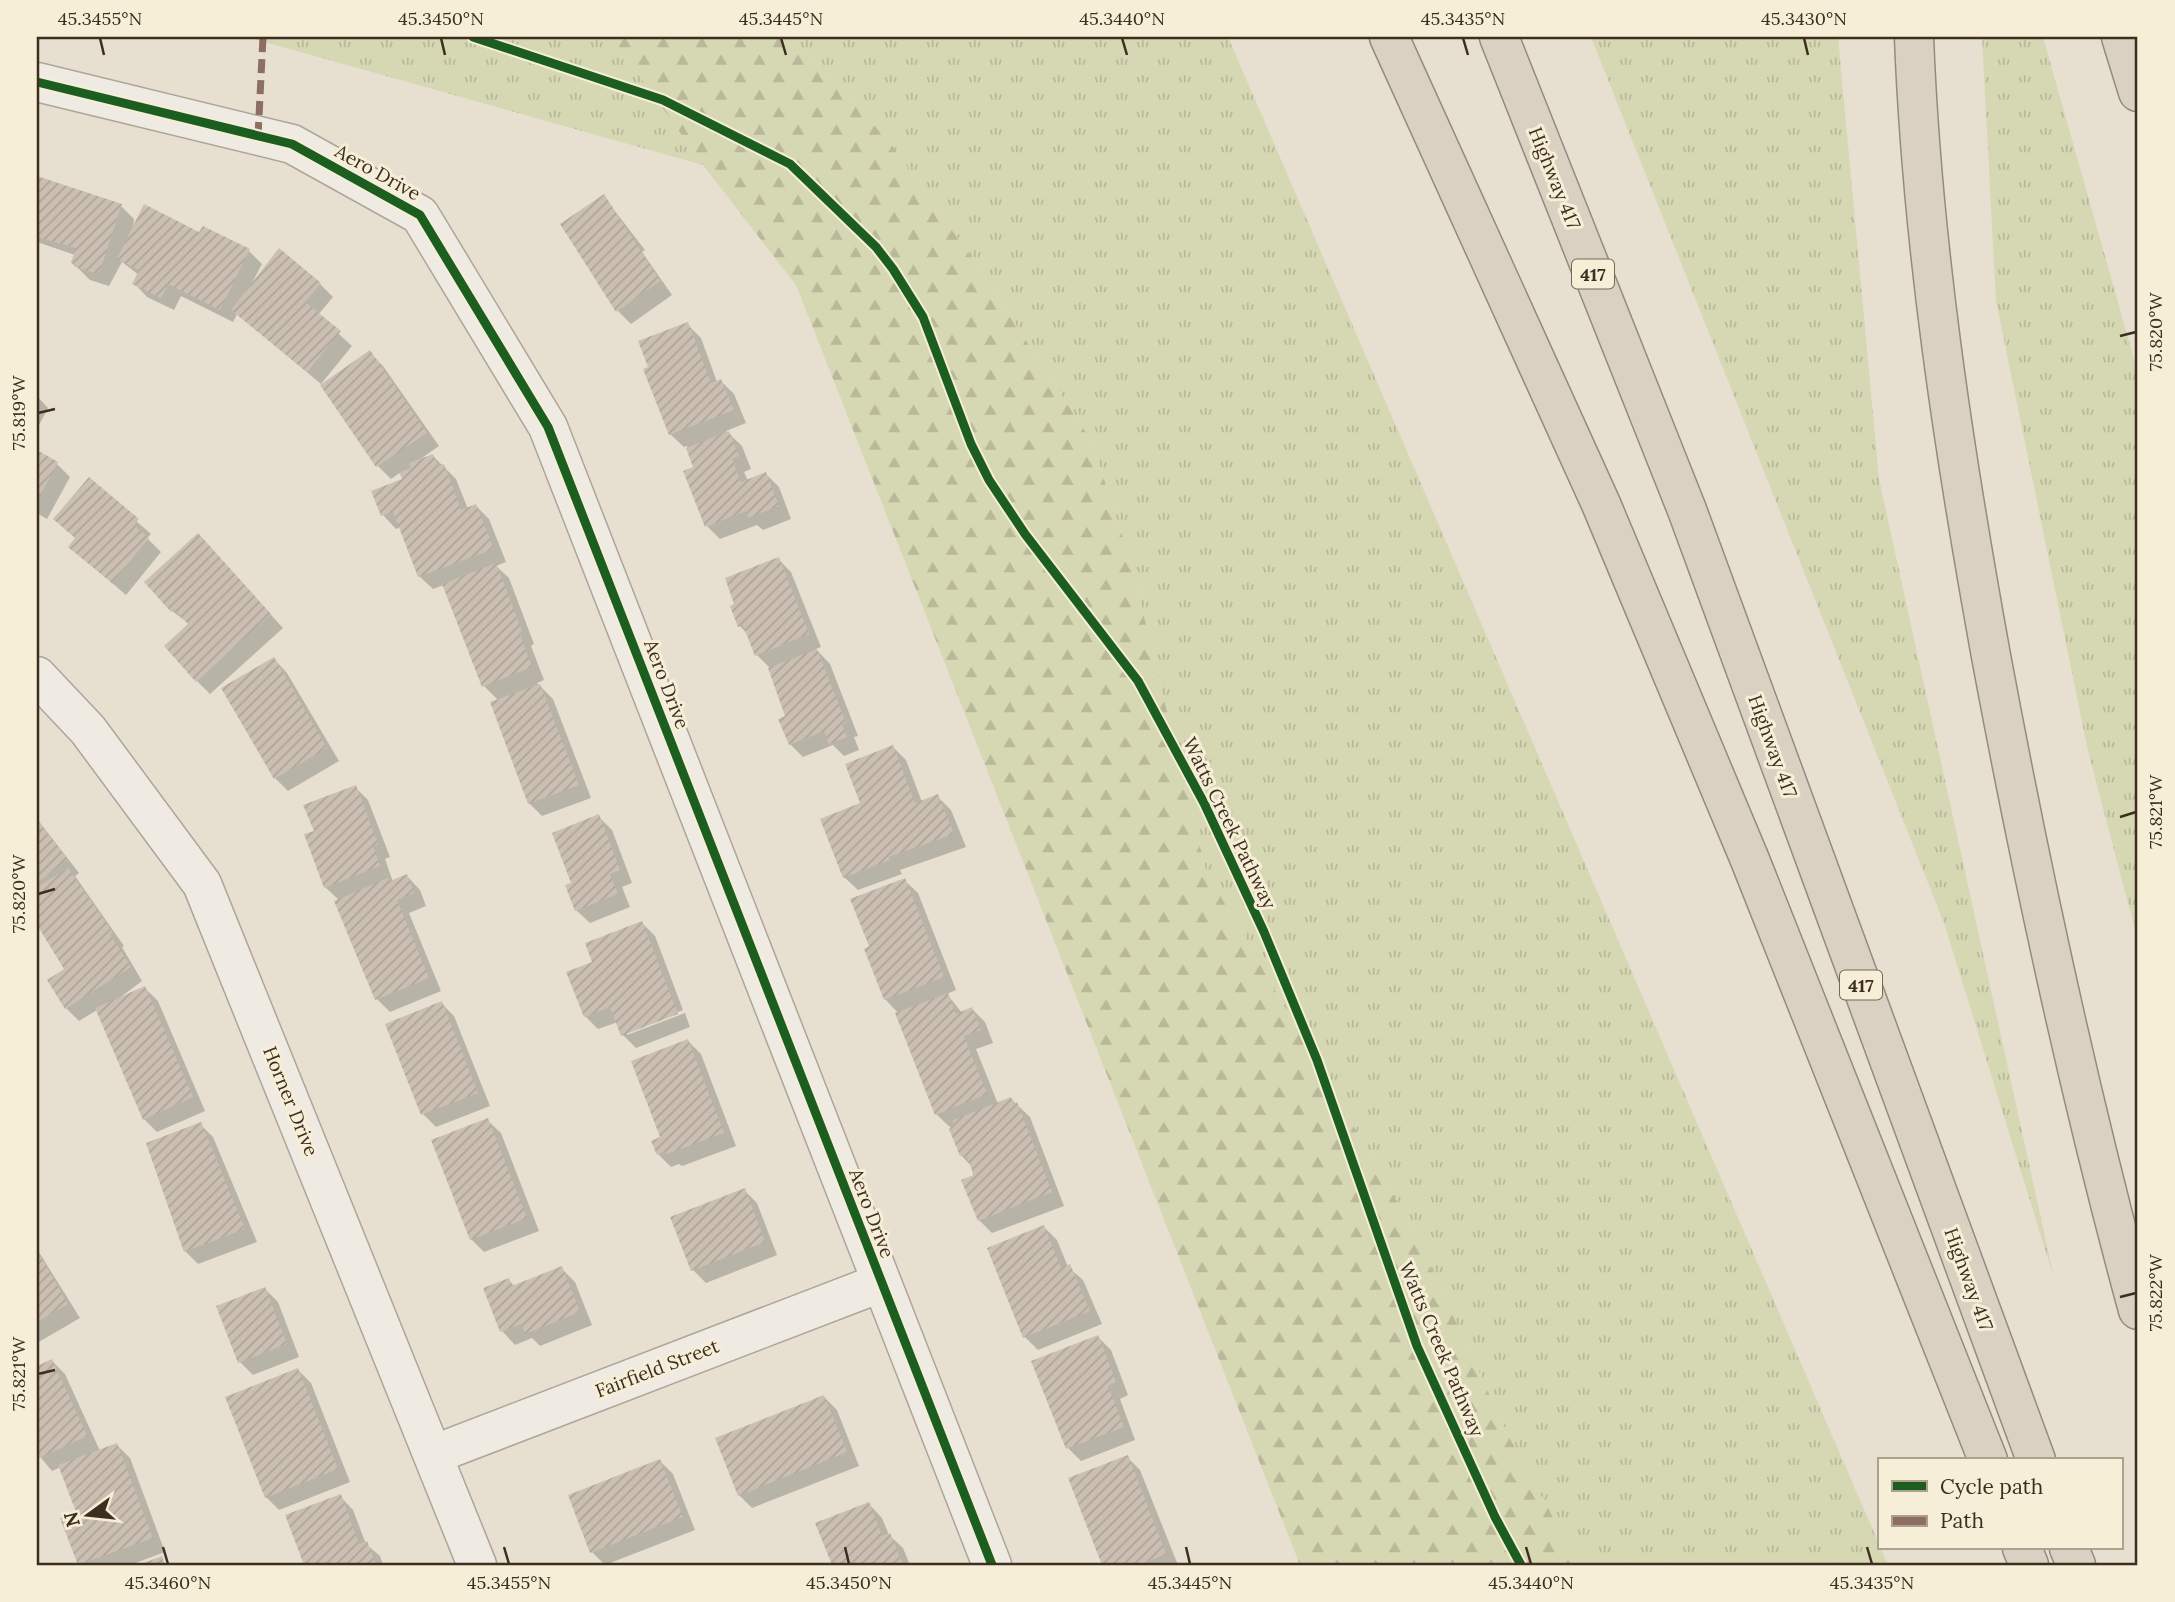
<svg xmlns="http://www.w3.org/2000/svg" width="2175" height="1602" font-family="Lora,serif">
  <defs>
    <pattern id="grass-tufts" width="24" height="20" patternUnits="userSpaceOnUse" patternTransform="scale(1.75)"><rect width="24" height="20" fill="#d6d7b3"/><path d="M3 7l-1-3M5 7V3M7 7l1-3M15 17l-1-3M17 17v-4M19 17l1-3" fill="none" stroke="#b9b99a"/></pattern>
    <pattern id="forest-firs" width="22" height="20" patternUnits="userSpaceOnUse" patternTransform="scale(1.75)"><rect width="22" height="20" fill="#d6d7b3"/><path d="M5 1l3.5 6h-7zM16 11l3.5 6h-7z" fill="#b9b99a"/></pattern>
    <pattern id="building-hatch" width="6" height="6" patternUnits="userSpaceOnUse" patternTransform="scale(1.75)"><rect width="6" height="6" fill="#cbbfb2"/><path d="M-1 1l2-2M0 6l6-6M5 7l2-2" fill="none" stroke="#afa499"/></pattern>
  </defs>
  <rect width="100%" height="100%" fill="#e7e0d1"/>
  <g fill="url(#grass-tufts)">
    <polygon points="247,37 612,37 703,165"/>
    <polygon points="790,37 1228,37 1888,1565 1578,1565 1508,1435 1413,1229 1206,871 1130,559 1092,442 981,271 889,141"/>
    <polygon points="1591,37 1838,37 1879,479 2054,1278 1944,923"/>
    <polygon points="1982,37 2043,37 2138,373 2138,941 2088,751 1996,301"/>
  </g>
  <polygon fill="url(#forest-firs)" points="612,37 790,37 889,141 981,271 1092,442 1130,559 1206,871 1413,1229 1508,1435 1579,1565 1300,1565 796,285 703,165"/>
  <g fill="#0003">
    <polygon points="37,178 121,206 134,219 133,231 200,234 249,251 262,264 252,283 320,284 333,297 318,315 352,346 321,384 237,314 233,322 181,296 174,310 147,297 134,283 139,275 122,262 109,286 90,280 76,266 75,255 37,242"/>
    <polygon points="604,197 645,250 642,252 672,295 631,324 618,311"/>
    <polygon points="687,324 701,338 717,382 721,381 734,394 746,423 726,431 742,446 751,469 744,472 748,481 766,474 779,487 791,519 763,530 757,525 720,539 707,526 696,469 687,446 684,447 670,434 650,368"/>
    <polygon points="370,353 383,366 439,446 419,460 433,456 456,479 468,509 476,506 489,519 506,562 496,566 509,578 534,644 531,646 544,680 537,683 553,699 591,798 542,816 529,803 499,701 484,686 444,585 433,589 419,576 401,527 396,529 383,515 373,492 404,480 401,472 391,479 378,466 322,385"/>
    <polygon points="37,396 48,408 37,429"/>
    <polygon points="37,452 57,464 70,477 47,519 37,513"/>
    <polygon points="89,480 151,534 147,538 161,552 126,595 70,547 77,539 55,519"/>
    <polygon points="211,549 283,628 210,694 197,681 191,625 172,611"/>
    <polygon points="778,559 791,572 821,647 816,649 830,664 858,736 854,737 859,750 844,756 833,745 803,757 790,744 787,717 771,669 757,655 749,636 740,626"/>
    <polygon points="274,659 287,673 339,761 288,791 275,778"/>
    <polygon points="893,747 906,760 922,802 938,797 951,810 966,847 900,870 902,874 858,890 844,877 862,804"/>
    <polygon points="355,787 368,800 390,857 385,859 393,882 407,876 420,890 426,906 409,913 441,991 390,1012 377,999 339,900 325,887 316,832"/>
    <polygon points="598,816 612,830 632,883 622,887 630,907 590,923 576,910 574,884"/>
    <polygon points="37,819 79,873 75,876 124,946 122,947 142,981 114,1002 145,988 158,1001 205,1111 157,1132 144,1119 97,1010 79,1021 66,1008 67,969 37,920"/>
    <polygon points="904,880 918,893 956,990 947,994 962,1013 972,1009 985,1022 993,1043 976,1049 998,1104 1011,1099 1030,1117 1064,1206 992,1233 979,1220 972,1167 961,1155 952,1129 936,1114 899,1014 885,999 871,947"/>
    <polygon points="642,923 655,936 683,1010 627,1032 627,1035 685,1013 690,1027 636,1048 623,1035 618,1022 598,1029 585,1016 594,963"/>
    <polygon points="441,1003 454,1016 490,1106 436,1127 423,1114"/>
    <polygon points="688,1041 701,1054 736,1146 682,1166 679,1164 671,1167 658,1154"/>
    <polygon points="487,1120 501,1133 539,1231 484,1252 471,1239"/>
    <polygon points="200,1124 213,1137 257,1242 198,1264 185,1251"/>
    <polygon points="744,1190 757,1203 777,1255 706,1283 693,1270"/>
    <polygon points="1044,1227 1057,1240 1068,1267 1083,1280 1102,1324 1038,1350 1025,1337"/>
    <polygon points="37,1249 80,1318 37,1343"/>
    <polygon points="561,1268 575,1282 592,1325 540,1346 532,1338 515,1345 502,1331 485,1289 509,1280 515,1287"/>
    <polygon points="265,1289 278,1302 299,1357 253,1375 240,1362"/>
    <polygon points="1098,1337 1111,1350 1128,1395 1120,1399 1135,1440 1081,1461 1068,1448"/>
    <polygon points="52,1361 65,1374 100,1451 117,1445 130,1458 165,1552 130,1565 80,1565 62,1519 78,1513 61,1467 52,1471 37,1453 37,1368"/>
    <polygon points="298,1370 311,1383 350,1482 279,1510 266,1497"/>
    <polygon points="824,1397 837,1410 859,1466 752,1508 739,1495"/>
    <polygon points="1127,1457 1140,1470 1178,1565 1104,1565 1071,1479"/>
    <polygon points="660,1461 673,1474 695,1530 605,1565 592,1552"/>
    <polygon points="340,1496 353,1510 366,1544 380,1556 383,1565 306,1565 287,1516"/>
    <polygon points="869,1504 882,1518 889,1535 903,1548 910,1565 834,1565 818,1524"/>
  </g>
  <g fill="url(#building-hatch)">
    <polygon points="37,176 122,204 100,271 95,273 75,267 71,262 76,248 37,237"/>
    <polygon points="604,194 660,281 616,312 560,224"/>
    <polygon points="144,204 199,232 203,226 250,249 220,310 168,284 161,298 132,284 139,270 117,259"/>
    <polygon points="279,248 321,283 305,302 341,331 307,372 231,310"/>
    <polygon points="688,322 711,383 721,379 734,410 669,435 643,369 648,367 638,341"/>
    <polygon points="370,350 427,433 376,467 320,385"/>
    <polygon points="729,431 739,456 732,459 741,482 766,472 779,506 748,518 746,511 705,527 683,471 693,467 686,448"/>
    <polygon points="37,450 58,462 37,502"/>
    <polygon points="433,454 438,466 444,464 461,510 476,504 494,549 418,577 393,512 381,516 371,491 402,479 399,472 411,468 409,463"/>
    <polygon points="89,477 139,519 134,525 149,538 112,583 68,547 75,538 53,519"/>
    <polygon points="198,533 271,614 196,682 164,646 188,624 174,609 171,612 144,582"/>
    <polygon points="779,557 809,634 755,656 743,625 738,627 730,606 734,604 725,578"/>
    <polygon points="496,563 522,631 519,632 532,667 482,687 442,584"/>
    <polygon points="817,649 846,723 842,724 847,737 829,744 824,731 789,745 778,719 785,716 768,668"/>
    <polygon points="274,657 327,748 274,779 221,688"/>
    <polygon points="540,684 579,785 528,804 490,702"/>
    <polygon points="893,745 915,803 938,794 954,834 888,857 890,860 843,878 820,819 860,803 845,764"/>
    <polygon points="356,785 378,844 373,846 380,866 324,888 304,834 314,831 303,805"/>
    <polygon points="599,814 620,870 610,874 618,894 575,911 565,885 571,883 552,833"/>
    <polygon points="37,819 68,859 37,883"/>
    <polygon points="68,868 113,933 110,934 131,967 65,1009 47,980 64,969 37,925 37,887"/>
    <polygon points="407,874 414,893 397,900 429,978 375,1000 334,901 388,878 390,881"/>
    <polygon points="905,878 944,977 884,1000 864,949 869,946 850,899"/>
    <polygon points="642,921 678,1014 621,1036 610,1007 584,1017 566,972 592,962 585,943"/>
    <polygon points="145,986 193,1097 143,1120 95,1008"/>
    <polygon points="948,993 956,1014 972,1007 981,1030 964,1036 987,1094 935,1115 895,1013"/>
    <polygon points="442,1001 478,1093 421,1115 385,1024"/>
    <polygon points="688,1039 724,1133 667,1154 666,1151 657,1155 651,1141 660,1137 631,1061"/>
    <polygon points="1011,1097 1014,1104 1017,1102 1052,1192 978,1221 961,1180 974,1175 966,1155 960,1156 949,1129 953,1127 953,1120"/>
    <polygon points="488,1118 527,1218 470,1240 431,1140"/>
    <polygon points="201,1122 245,1229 184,1252 146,1143"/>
    <polygon points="745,1188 765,1242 691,1271 670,1217"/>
    <polygon points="1044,1225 1061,1268 1070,1264 1090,1311 1023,1338 987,1248"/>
    <polygon points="41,1257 68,1304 37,1322 37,1259"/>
    <polygon points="562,1266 580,1312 525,1334 521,1324 500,1332 483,1288 509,1278 512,1286"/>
    <polygon points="265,1287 287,1344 238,1363 216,1306"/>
    <polygon points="1098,1335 1116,1382 1108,1386 1124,1427 1066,1449 1031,1361"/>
    <polygon points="52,1359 87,1436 37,1459 37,1366"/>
    <polygon points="298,1368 338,1469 265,1498 225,1397"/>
    <polygon points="824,1395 847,1452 738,1496 715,1438"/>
    <polygon points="117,1443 153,1538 78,1565 60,1518 76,1512 58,1465"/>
    <polygon points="1128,1455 1166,1554 1138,1565 1102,1565 1068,1478"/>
    <polygon points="660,1459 683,1517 590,1553 568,1495"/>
    <polygon points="341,1494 359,1544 367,1541 376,1565 304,1565 285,1515"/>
    <polygon points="869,1502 882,1536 890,1533 903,1565 832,1565 815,1523"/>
    <polygon points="162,1556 165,1565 138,1565"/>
  </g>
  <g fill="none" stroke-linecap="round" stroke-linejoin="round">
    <g stroke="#ada599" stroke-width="41">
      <g id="minor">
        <polyline points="37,82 292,144 420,215 548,427 992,1565"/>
        <polyline points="37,676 88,730 202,884 477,1565"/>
        <polyline points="435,1454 880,1283"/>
      </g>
    </g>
    <g stroke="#928b80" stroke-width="41">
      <g id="motorway">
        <polyline points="1389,37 1601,504 1750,860 1988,1460"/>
        <polyline points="1499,37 1687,510 2036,1460"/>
        <path d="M1914,37C1922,244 1954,452 1991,656C2032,876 2079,1094 2138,1310"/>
        <polyline points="2121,37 2138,92"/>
        <polyline points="2022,1548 2029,1565"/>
        <polyline points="2069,1548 2076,1565"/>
      </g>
    </g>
    <use href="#minor" stroke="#efebe3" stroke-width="38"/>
    <use href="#motorway" stroke="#dad1c2" stroke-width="38"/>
    <polyline stroke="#8d6e63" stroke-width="7" stroke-dasharray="14 7" stroke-linecap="butt" points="258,136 263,37"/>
    <g stroke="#f7eed8" stroke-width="13">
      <g id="cycleway">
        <polyline points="473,37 663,100 790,164 876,247 893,269 923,317 971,444 989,480 1025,534 1138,681 1204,803 1264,932 1317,1060 1417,1346 1495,1517 1521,1565"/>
        <polyline points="37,82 292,144 420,215 548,427 992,1565"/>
      </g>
    </g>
    <use href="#cycleway" stroke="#1b5e20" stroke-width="9"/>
  </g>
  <path fill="none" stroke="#3d2e20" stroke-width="2.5" d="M100,38L104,55M441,38L445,55M781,38L786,55M1122,38L1127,55M1463,38L1468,55M1804,38L1808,55M2120,336L2136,332M38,413L55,409M2120,817L2136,812M38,894L55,889M2120,1297L2136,1293M38,1374L55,1370M163,1547L168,1564M504,1547L509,1564M845,1547L849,1564M1186,1547L1190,1564M1526,1547L1531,1564M1867,1547L1872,1564"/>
  <g text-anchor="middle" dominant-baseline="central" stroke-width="6" stroke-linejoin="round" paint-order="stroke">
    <g fill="#f7eed8" stroke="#756857" stroke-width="2">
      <rect x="1572" y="259.5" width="42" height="29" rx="5"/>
      <rect x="1840" y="970.5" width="42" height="29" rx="5"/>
    </g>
    <g font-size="18" font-weight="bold" fill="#3d2e20">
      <text x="1593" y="274">417</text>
      <text x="1861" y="985">417</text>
    </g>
    <g font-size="19" fill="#3d2e20" stroke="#f7eed8">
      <text transform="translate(378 172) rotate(29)">Aero Drive</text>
      <text transform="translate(1555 178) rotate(68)">Highway 417</text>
      <text transform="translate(667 684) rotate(69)">Aero Drive</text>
      <text transform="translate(1773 746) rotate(70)">Highway 417</text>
      <text transform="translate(1230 823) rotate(64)">Watts Creek Pathway</text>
      <text transform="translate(291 1101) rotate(68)">Horner Drive</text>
      <text transform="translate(872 1213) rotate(69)">Aero Drive</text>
      <text transform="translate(1969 1279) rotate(70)">Highway 417</text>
      <text transform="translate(1442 1349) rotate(67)">Watts Creek Pathway</text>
      <text transform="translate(657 1368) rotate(-21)">Fairfield Street</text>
    </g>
  </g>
  <rect width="2175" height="1602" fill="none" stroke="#f7eed8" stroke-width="77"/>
  <rect x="1878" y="1458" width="245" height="91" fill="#f7eed8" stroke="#ada18e" stroke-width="2"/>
  <rect x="1892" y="1481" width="35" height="10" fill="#1b5e20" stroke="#ada18e" stroke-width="2"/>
  <text x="1940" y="1494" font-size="21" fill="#3d2e20">Cycle path</text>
  <rect x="1892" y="1516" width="35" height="10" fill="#8d6e63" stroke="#ada18e" stroke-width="2"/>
  <text x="1940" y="1528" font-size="21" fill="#3d2e20">Path</text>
  <g transform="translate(88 1515) rotate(255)" stroke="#f7eed8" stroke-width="5" paint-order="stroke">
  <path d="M0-5L12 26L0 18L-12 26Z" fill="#3d2e20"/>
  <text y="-10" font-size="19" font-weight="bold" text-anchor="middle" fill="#3d2e20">N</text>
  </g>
  <rect x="38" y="38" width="2098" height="1526" fill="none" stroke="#3d2e20" stroke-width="2.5"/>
  <g font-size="18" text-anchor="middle" fill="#3d2e20">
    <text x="100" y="25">45.3455°N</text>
    <text x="441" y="25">45.3450°N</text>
    <text x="781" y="25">45.3445°N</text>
    <text x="1122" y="25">45.3440°N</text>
    <text x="1463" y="25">45.3435°N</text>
    <text x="1804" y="25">45.3430°N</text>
    <text transform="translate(2156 332) rotate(-90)" y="6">75.820°W</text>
    <text transform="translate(19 413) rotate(-90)" y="6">75.819°W</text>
    <text transform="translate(2156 812) rotate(-90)" y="6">75.821°W</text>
    <text transform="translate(19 894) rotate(-90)" y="6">75.820°W</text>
    <text transform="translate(2156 1293) rotate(-90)" y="6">75.822°W</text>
    <text transform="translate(19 1374) rotate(-90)" y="6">75.821°W</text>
    <text x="168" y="1589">45.3460°N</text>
    <text x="509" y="1589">45.3455°N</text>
    <text x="849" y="1589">45.3450°N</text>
    <text x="1190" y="1589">45.3445°N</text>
    <text x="1531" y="1589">45.3440°N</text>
    <text x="1872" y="1589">45.3435°N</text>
  </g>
</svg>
